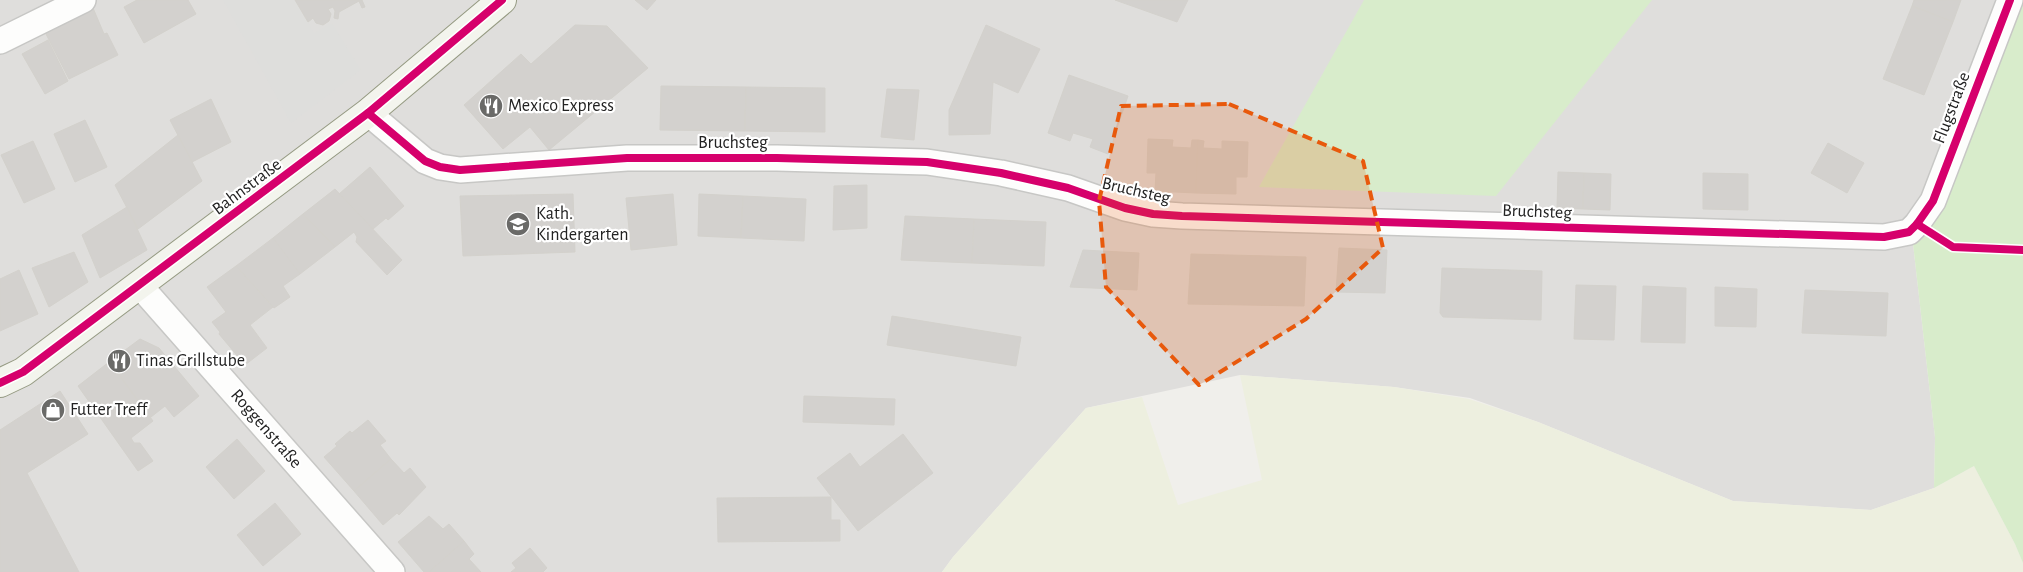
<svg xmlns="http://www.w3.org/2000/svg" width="2023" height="572" font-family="'Alegreya Sans',sans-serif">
  <rect width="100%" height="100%" fill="#f0efeb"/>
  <polygon fill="#dfdedc" points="0,0 2003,0 1912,235 1935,437 1934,488 1871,510 1733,501 1538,422 1470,398 1394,387 1240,375 1086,408 953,557 942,572 0,572"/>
  <polygon fill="#dededc" points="223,0 295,0 314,33 332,23 361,70 291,123"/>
  <polygon fill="#edefdf" points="1240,375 1394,387 1469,399 1538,422 1733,501 1871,510 1934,488 1974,466 2015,544 2023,563 2023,572 942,572 953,557 1086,408 1142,397 1178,505 1262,480"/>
  <g fill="#d8eccb">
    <polygon points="1364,0 1652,0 1496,196 1259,187"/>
    <polygon points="2018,0 2023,0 2023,563 2015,544 1974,466 1934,488 1935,437 1912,235"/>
  </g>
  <g fill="#d3d1ce" stroke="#d3d1cc">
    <polygon points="137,0 188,0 196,14 144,43 124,7"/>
    <polygon points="295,0 362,0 365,7 362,8 359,1 339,12 338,19 334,18 335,11 333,7 328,9 331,14 329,21 323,25 316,23 313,18 308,22"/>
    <polygon points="635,0 656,0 647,10"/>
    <polygon points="1115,0 1188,0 1177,22"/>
    <polygon points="1914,0 1961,0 1953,22 1912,6"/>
    <polygon points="1912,6 1953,22 1924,95 1883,79"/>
    <polygon points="93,8 104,34 107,33 118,55 69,79 45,32"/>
    <polygon points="575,25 607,26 648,68 549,150 530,127 503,149 464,105 521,54 531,64"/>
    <polygon points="986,25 1040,49 1018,93 993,82 990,134 949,135 949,110"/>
    <polygon points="48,40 68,81 45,94 22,54"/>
    <polygon points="1069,75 1128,96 1108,154 1090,147 1093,139 1073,133 1070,141 1048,133"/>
    <polygon points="661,86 746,87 745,131 660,130"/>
    <polygon points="746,87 825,88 825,132 745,131"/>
    <polygon points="887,89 919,90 914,140 881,137"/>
    <polygon points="211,99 231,142 192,162 170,120"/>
    <polygon points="85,120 107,167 75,182 54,134"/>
    <polygon points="178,135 202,181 138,229 115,185"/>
    <polygon points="1148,139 1173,140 1172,147 1191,148 1192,140 1198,140 1196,193 1155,191 1156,173 1147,173"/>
    <polygon points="1198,140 1204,141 1203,148 1222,149 1222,141 1248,142 1247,177 1236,177 1236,194 1196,193"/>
    <polygon points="33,141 55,189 24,203 1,155"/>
    <polygon points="1828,143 1864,163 1847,193 1811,173"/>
    <polygon points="370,167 404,206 388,220 386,218 373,229 339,194"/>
    <polygon points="1558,172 1584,173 1583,209 1557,208"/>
    <polygon points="1584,173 1611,174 1610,210 1583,209"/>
    <polygon points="1703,173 1748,174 1748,210 1703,209"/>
    <polygon points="867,185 867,228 833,230 834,186"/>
    <polygon points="335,189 402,260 387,275 356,242 357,237 354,232 335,247 303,214"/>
    <polygon points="573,194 575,252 463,256 460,196"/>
    <polygon points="673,194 677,245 631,250 626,198"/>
    <polygon points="699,194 743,196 741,238 698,236"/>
    <polygon points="743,196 806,199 804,241 741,238"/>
    <polygon points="127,207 147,250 100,278 82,235"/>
    <polygon points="303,214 335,247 300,274 273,238"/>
    <polygon points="905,216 974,219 972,263 901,260"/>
    <polygon points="974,219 1046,222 1044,266 972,263"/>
    <polygon points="273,238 300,274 283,286 290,297 274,308 236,266"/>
    <polygon points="1339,248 1387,250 1385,293 1336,292"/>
    <polygon points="1083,250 1139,253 1137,290 1070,287"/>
    <polygon points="74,252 88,282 49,307 32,268"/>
    <polygon points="1191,254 1306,257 1304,306 1188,304"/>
    <polygon points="236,266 273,307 250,325 267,348 245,365 219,334 220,332 212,322 226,312 207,287"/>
    <polygon points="1442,268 1542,271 1541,320 1443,317 1440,313"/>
    <polygon points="19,270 38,314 0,331 0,279"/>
    <polygon points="1576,285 1616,286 1614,340 1574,339"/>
    <polygon points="1643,286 1686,288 1685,343 1641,342"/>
    <polygon points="1715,287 1757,289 1756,327 1715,326"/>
    <polygon points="1805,290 1888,293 1886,336 1802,333"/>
    <polygon points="892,316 1021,337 1016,366 887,345"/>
    <polygon points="140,339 159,348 199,396 174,417 165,406 151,417 109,362"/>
    <polygon points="109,362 153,421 131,438 134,443 140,443 153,461 138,471 78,386"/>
    <polygon points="60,391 88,434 27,473 79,572 0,572 0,430"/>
    <polygon points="804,396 895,399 894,425 803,422"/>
    <polygon points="368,420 386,441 380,445 391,459 354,491 324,457 337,446 335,444 350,431 352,433"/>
    <polygon points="903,434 933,473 858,531 817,478 850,453 860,467"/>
    <polygon points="237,439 265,471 234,499 206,467"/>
    <polygon points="391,459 404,473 410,468 426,487 399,515 397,513 383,525 354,491"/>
    <polygon points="831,497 831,520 840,520 840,541 718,542 717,498"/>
    <polygon points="275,503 301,534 263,566 237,535"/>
    <polygon points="429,516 443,529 449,524 464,541 429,572 424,572 398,542"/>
    <polygon points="464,541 474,554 469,559 481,572 429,572"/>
    <polygon points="530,548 547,568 543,572 511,572 516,568 512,563"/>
  </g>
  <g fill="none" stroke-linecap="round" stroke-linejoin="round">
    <g stroke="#c7c7c5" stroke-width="28">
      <g id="street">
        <polyline points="0,41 83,0"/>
        <polyline points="368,113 425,161 440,167 460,170 627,158 777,158 927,162 1001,173 1068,188 1125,208 1153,214 1182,216 1884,237 1909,232 1917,224 1933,201 2010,0"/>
        <polyline points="140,286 392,572"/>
      </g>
    </g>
    <g stroke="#959a82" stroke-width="30">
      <polyline id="secondary" points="0,383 23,372 368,113 502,0"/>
    </g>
    <use href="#street" stroke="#fdfdfc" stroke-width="25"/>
    <use href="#secondary" stroke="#f3f4ed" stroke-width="28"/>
    <g stroke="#fff" stroke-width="11">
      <g id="cycleway">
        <polyline points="368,113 425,161 440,167 460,170 627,158 777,158 927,162 1001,173 1068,188 1125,208 1153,214 1182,216 1884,237 1909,232 1917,224 1933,201 2010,0"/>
        <polyline points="1917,224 1953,247 2023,250"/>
        <polyline points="0,383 23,372 368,113 502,0"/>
      </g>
    </g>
    <use href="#cycleway" stroke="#d6006c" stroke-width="8"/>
  </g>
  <path fill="#e8590c" fill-opacity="0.2" stroke="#e8590c" stroke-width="4" stroke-dasharray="10 6" stroke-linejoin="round" d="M1229,104L1363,161L1383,248L1306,319L1199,385L1106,287L1099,201L1121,106Z"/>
  <defs>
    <g id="restaurant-disc" transform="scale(1.25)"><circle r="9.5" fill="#6a6a68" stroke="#fff"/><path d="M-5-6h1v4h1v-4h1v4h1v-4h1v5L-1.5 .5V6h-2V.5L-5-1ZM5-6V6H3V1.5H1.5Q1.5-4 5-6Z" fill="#fff"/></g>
    <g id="school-disc" transform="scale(1.25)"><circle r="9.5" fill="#6a6a68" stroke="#fff"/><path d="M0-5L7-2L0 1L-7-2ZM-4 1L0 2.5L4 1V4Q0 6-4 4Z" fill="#fff"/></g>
    <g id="shop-disc" transform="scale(1.25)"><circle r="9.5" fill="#6a6a68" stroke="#fff"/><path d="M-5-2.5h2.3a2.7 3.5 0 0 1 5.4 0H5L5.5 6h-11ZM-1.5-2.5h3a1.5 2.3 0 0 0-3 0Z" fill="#fff"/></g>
  </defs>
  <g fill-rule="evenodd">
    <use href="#restaurant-disc" x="491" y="106"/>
    <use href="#school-disc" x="518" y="224"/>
    <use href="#restaurant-disc" x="119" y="361"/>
    <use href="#shop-disc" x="53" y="410"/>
  </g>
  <g text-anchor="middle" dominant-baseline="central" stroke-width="4.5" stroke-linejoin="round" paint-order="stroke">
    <g font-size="18" fill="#222" stroke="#fff" text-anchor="start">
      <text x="508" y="106">Mexico Express</text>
      <text x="536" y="214">Kath.<tspan x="536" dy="21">Kindergarten</tspan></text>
      <text x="136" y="361">Tinas Grillstube</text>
      <text x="70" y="410">Futter Treff</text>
    </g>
    <g font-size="18" fill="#222" stroke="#fff">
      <text transform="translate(1952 108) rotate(-69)">Flugstraße</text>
      <text x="733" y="143">Bruchsteg</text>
      <text transform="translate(247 187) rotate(-37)">Bahnstraße</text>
      <text transform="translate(1136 191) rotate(13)">Bruchsteg</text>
      <text transform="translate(1537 212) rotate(2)">Bruchsteg</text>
      <text transform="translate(266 429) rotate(49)">Roggenstraße</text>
    </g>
  </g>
</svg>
